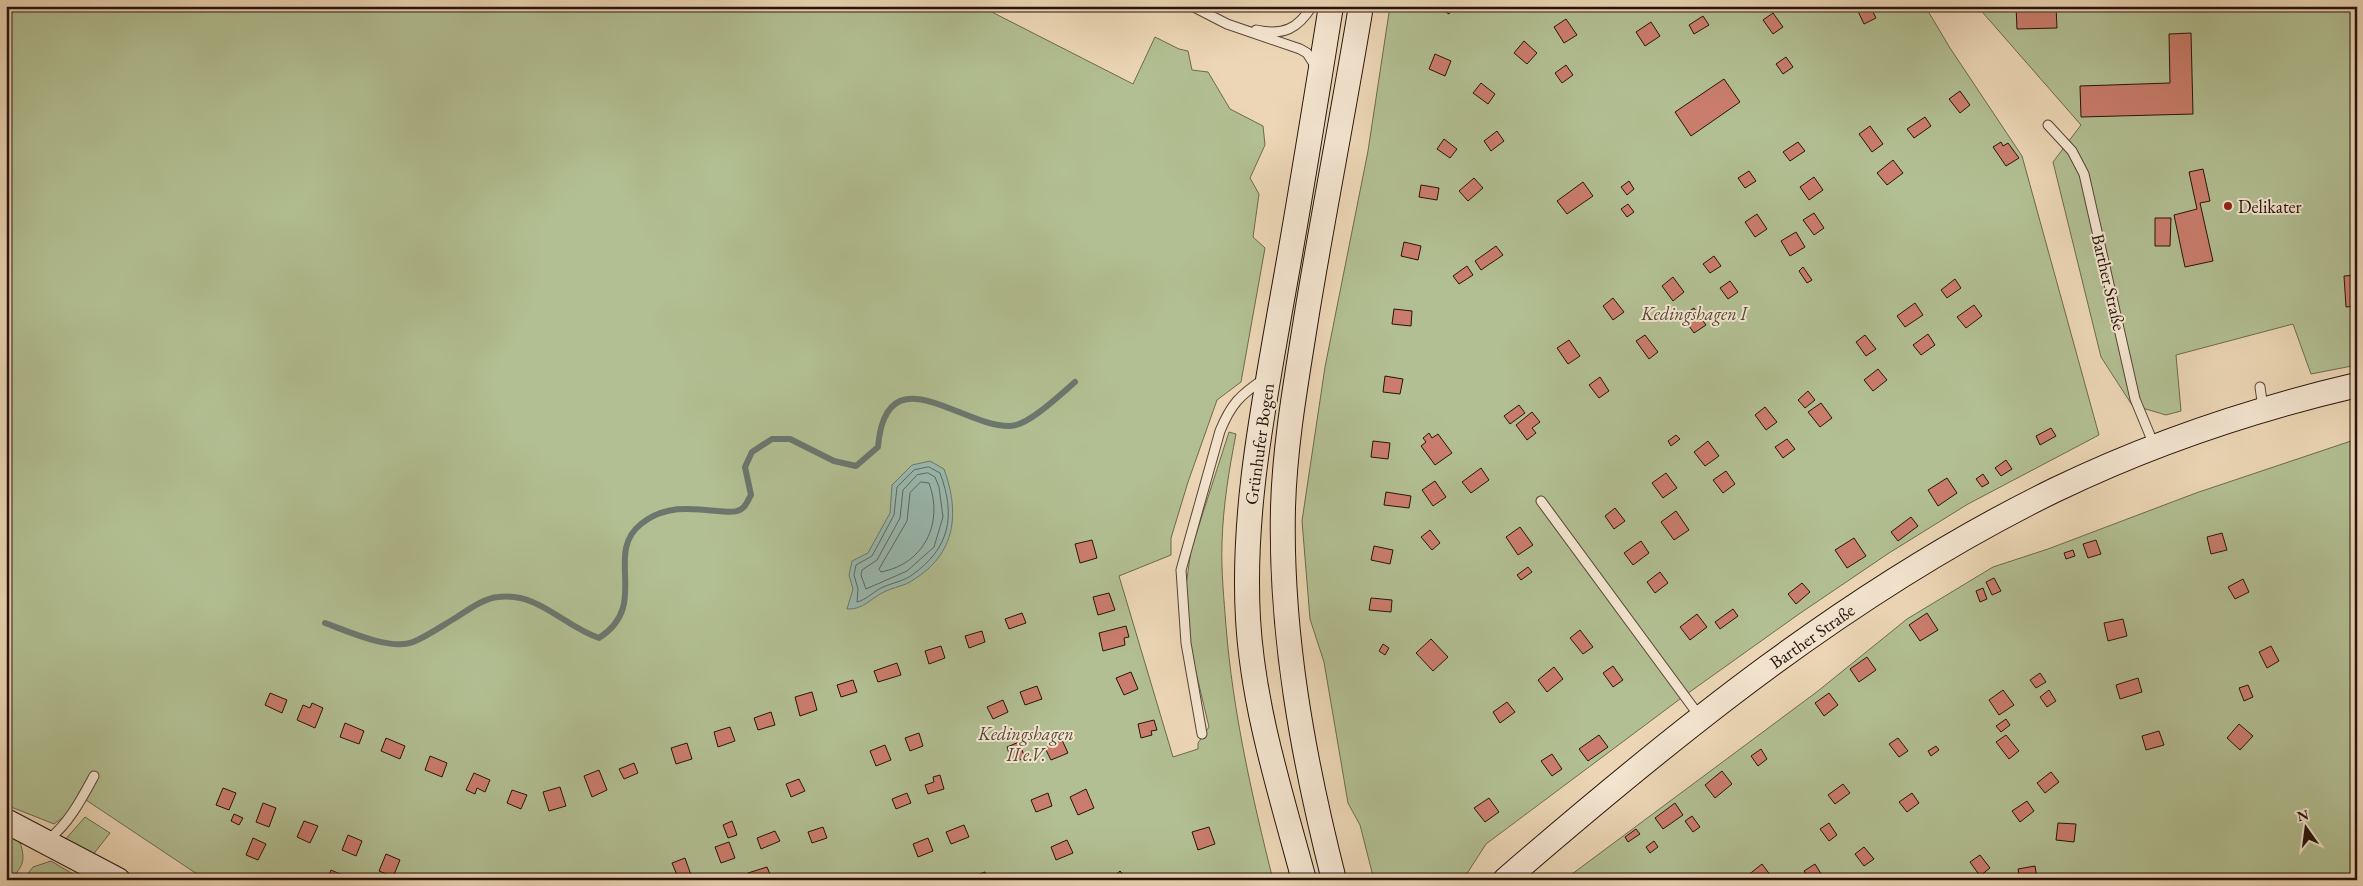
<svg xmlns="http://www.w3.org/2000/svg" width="2363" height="886" font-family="'EB Garamond',serif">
  <rect width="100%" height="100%" fill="#ecd6b5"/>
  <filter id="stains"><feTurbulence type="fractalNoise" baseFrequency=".004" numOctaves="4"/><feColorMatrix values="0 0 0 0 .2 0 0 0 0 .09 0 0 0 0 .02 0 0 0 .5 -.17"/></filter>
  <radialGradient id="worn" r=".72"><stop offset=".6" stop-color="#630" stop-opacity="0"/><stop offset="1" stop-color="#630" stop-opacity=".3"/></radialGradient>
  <g fill="#b2bf92" stroke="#6c694f">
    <path d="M6,6H980L1133,84L1155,37L1179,49L1188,51L1192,70L1208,72L1230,109L1263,126L1265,145L1250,178L1259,194L1253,237L1265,248L1241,382L1217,400L1188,482L1171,538V555L1119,576L1173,757L1198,749V743L1209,727L1189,643L1186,586L1191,550L1229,432L1236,434C1229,470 1223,506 1222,543C1221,571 1224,599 1226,626C1233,713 1252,796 1273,880H206L86,800L54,824L6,805Z"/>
    <polygon points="1390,6 1925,6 1950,48 2022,156 2099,435 1968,504 1889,553 1799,614 1684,696 1486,844 1468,872 1458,880 1374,880 1360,825 1348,803 1324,662 1310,619 1302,521 1325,367 1368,151"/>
    <polygon points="1977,6 2357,6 2357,365 2311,374 2293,324 2176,355 2181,411 2166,415 2132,405 2101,357 2053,162 2081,125"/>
    <polygon points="2357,439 2357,880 1564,880 1818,691 1907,619 1993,567 2048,549 2196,493"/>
    <polygon points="85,817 110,833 92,856 64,841"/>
    <path d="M6,835L20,842C26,861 23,865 11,880H6Z"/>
    <polygon points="51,861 83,880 23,880 33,867"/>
  </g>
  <path fill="#99b9b0" stroke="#6b776e" d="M930,461L944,469C960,513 956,554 913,580C905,586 894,587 884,592C871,598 863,610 847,609L853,589L849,575L852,561L868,553L890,513L892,485L912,465Z"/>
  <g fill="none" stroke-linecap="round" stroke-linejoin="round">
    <g stroke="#60665e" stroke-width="1">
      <path d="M929,467L940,473C956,516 950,548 912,575C904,581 892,583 883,587C874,591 866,600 857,602L858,589L854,575L856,565L872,556L894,515L897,487L914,470Z"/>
      <polygon points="928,473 935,477 939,487 943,517 934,547 907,571 866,589 861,575 862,570 877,560 900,518 903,490 917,475"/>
      <path d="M921,482L929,483C944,523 924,564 881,572L879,569L907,521L910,493Z"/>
    </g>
    <path stroke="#6b776e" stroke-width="6" d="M325,623C347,631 391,651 413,642C428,636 443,625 457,617C468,610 484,598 498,597C539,592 563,626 599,638C651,605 603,554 641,524C664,505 690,508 718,511C723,511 731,513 737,511C745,509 747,502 751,495L745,467L752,452L772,439H790L834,461L856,466L878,447C886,352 961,427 1010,426C1028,426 1061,394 1075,382"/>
  </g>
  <g fill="#ca7d6c" stroke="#26130c">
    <polygon points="1447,6 1453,6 1449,14 1444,11"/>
    <polygon points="1870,6 1876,18 1864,24 1856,7"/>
    <polygon points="2016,6 2056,6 2057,28 2017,29"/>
    <polygon points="1773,13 1783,27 1773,34 1763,20"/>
    <polygon points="1703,16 1709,25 1694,34 1689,25"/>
    <polygon points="1566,19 1577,35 1564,43 1554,27"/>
    <polygon points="1651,22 1660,36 1645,46 1636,32"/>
    <polygon points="2191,33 2193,114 2081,117 2080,86 2170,83 2169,34"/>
    <polygon points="1524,41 1537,53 1527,64 1514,53"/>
    <polygon points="1435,54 1451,61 1445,76 1429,69"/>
    <polygon points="1786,57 1793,67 1783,74 1776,64"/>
    <polygon points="1566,65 1573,75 1562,83 1555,73"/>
    <polygon points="1724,79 1740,102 1691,136 1675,112"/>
    <polygon points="1481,83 1495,94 1488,104 1473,93"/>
    <polygon points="1960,91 1970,105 1960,113 1949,99"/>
    <polygon points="1925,117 1931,126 1914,138 1907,129"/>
    <polygon points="1870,126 1883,144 1872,152 1859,134"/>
    <polygon points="1497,131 1504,141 1491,151 1484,141"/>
    <polygon points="1444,139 1457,149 1450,158 1437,149"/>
    <polygon points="1798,142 1805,151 1790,161 1783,152"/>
    <polygon points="2001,142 2003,146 2008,143 2019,158 2006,166 1993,147"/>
    <polygon points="1893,160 1903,173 1887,185 1877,173"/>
    <polygon points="2203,169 2210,201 2200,203 2213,261 2185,267 2174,215 2197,209 2189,172"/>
    <polygon points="1749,171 1756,181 1745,188 1738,178"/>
    <polygon points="1814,177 1823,190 1809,200 1800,187"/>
    <polygon points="1474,178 1483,188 1468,201 1459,191"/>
    <polygon points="1629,181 1634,189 1627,195 1621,187"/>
    <polygon points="1583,182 1593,196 1567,214 1557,201"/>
    <polygon points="1421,185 1439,188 1437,200 1419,197"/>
    <polygon points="1628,204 1634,212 1627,217 1621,209"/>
    <polygon points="1814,213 1824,228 1814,235 1803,220"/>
    <polygon points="1757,214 1767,229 1755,237 1745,222"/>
    <polygon points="2155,218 2171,218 2170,246 2155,246"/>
    <polygon points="1796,232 1805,247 1790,256 1781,241"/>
    <polygon points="1404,242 1421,246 1418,260 1401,256"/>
    <polygon points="1496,246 1503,255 1481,270 1475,261"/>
    <polygon points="1714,256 1721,266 1710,273 1703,264"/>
    <polygon points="1467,266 1473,275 1459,284 1453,276"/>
    <polygon points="1803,267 1812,280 1807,283 1799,271"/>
    <polygon points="2357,275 2357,306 2346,307 2344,276"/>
    <polygon points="1673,277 1684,292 1673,301 1662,286"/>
    <polygon points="1955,279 1961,288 1947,298 1941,290"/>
    <polygon points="1730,281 1738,292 1728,299 1720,288"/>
    <polygon points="1613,298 1624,312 1613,320 1603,306"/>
    <polygon points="1915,303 1923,315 1905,327 1897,316"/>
    <polygon points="1974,305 1982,316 1966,328 1957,317"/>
    <polygon points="1694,308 1706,325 1694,333 1682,316"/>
    <polygon points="1394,309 1412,311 1411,326 1392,324"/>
    <polygon points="1928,334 1935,345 1921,355 1913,345"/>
    <polygon points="1645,335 1658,352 1649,359 1636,341"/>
    <polygon points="1865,335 1876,349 1866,356 1856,342"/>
    <polygon points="1569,340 1580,356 1568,364 1557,348"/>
    <polygon points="1878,369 1887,380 1873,391 1864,380"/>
    <polygon points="1385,376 1403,379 1400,394 1383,392"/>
    <polygon points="1600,377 1609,391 1599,398 1589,385"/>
    <polygon points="1808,391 1815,400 1805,408 1798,400"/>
    <polygon points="1821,403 1832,418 1820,427 1808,412"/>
    <polygon points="1519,405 1525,413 1510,424 1504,416"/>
    <polygon points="1765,407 1777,422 1766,430 1755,415"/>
    <polygon points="1532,412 1540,422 1532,428 1536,433 1527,440 1516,425"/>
    <polygon points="2051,428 2056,436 2040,445 2036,436"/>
    <polygon points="1429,433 1432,438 1438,434 1452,453 1435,465 1421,446 1426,442 1423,438"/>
    <polygon points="1676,435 1680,439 1671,446 1668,441"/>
    <polygon points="1787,439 1795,449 1783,458 1775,447"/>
    <polygon points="1373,441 1390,443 1388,459 1371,457"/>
    <polygon points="1708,441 1719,456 1705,466 1694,452"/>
    <polygon points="2006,460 2012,469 2001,476 1995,468"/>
    <polygon points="1481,468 1489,480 1471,493 1462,482"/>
    <polygon points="1726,471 1735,484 1723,493 1713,480"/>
    <polygon points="1666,473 1677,488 1663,498 1652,483"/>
    <polygon points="1983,474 1989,483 1982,487 1976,479"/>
    <polygon points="1947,478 1957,493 1938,506 1928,490"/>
    <polygon points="1435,481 1446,497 1433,506 1422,490"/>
    <polygon points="1386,492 1411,496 1409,508 1384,505"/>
    <polygon points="1615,508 1625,521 1614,529 1605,516"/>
    <polygon points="1676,511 1689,530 1674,540 1661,522"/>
    <polygon points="1911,517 1918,526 1898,541 1891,532"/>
    <polygon points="1520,527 1533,545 1518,555 1506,537"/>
    <polygon points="1430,530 1440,543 1432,550 1421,537"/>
    <polygon points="2222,533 2227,550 2211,554 2207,537"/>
    <polygon points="1854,538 1866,556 1847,568 1835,550"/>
    <polygon points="1092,540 1097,558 1080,563 1075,544"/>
    <polygon points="2096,540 2101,554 2088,558 2083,544"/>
    <polygon points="1641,541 1649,553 1633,565 1624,553"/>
    <polygon points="1374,546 1393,550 1390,564 1371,560"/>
    <polygon points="2073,550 2075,556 2066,559 2064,553"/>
    <polygon points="1528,567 1532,572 1521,580 1517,575"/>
    <polygon points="1660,572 1668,583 1655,593 1647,582"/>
    <polygon points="1994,578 2001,591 1992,595 1986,582"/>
    <polygon points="2243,579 2249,592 2235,599 2228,587"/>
    <polygon points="1802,583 1810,592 1796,604 1788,594"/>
    <polygon points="1983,588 1987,599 1980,602 1976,591"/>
    <polygon points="1109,593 1115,610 1098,615 1093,597"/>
    <polygon points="1371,598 1392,600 1391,612 1369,610"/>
    <polygon points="1733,609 1738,616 1720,629 1715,622"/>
    <polygon points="1022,613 1026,623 1009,629 1005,619"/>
    <polygon points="1927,613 1938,630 1920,641 1909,625"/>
    <polygon points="1697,614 1707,627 1690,640 1680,627"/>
    <polygon points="2123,619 2127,636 2108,641 2104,623"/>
    <polygon points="1126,626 1129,637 1124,638 1125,645 1103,651 1099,633"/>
    <polygon points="1580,630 1593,647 1583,654 1570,638"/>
    <polygon points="982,631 985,642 969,648 965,636"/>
    <polygon points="1431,639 1448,657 1433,671 1416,653"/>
    <polygon points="1383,644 1389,648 1385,655 1379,651"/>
    <polygon points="941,646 945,658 929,664 925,651"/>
    <polygon points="2271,646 2279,661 2267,668 2259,652"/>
    <polygon points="1867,657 1876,670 1859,682 1850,669"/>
    <polygon points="897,663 901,675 878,682 874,671"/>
    <polygon points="1613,666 1623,680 1613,687 1603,673"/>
    <polygon points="1554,667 1563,679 1547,692 1538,680"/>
    <polygon points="1131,672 1138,689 1124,695 1116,678"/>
    <polygon points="2040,673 2046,682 2036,688 2030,680"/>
    <polygon points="2138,678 2142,692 2120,699 2116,685"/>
    <polygon points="853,680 857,692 841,697 837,685"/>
    <polygon points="2248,685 2253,697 2244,701 2239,688"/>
    <polygon points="1037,686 1042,699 1025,705 1020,692"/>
    <polygon points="2003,690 2014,705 1999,715 1989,700"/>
    <polygon points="2049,690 2056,701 2047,707 2040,697"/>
    <polygon points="812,692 817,710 800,716 795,697"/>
    <polygon points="270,693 287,700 282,713 265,705"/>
    <polygon points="1829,693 1838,705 1824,716 1815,703"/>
    <polygon points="1003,700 1008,712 993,719 987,707"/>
    <polygon points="1507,702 1515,712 1500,723 1493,712"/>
    <polygon points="312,703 323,708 315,728 297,720 303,705 310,708"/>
    <polygon points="771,712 775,725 758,730 754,718"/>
    <polygon points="2006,719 2010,725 2001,732 1996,726"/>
    <polygon points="1154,720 1157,730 1151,731 1152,735 1141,738 1138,724"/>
    <polygon points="345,723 364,731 359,744 340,737"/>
    <polygon points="2239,724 2253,736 2240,750 2227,738"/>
    <polygon points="730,727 735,741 718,747 714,732"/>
    <polygon points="2159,731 2164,745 2146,750 2142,736"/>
    <polygon points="919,733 923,746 910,751 905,738"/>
    <polygon points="1599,735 1608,747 1588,761 1579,749"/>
    <polygon points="2006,735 2019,751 2009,759 1996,742"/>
    <polygon points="386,738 405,746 400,759 381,751"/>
    <polygon points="1898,738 1908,751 1899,757 1889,744"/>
    <polygon points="1062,740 1068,753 1051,760 1045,748"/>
    <polygon points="1019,742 1025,758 1012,763 1007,747"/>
    <polygon points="687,743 692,759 676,764 671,748"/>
    <polygon points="885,745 891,760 876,766 870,751"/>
    <polygon points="1936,746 1939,750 1931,756 1928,751"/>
    <polygon points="1761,749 1767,759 1758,766 1751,756"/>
    <polygon points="1552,754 1562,769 1552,776 1541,761"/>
    <polygon points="430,756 447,763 442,777 425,770"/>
    <polygon points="634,763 638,773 624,779 619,769"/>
    <polygon points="599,770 607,790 592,797 584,776"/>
    <polygon points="1722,771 1732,784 1715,798 1705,785"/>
    <polygon points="2051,772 2059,782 2045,793 2037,783"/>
    <polygon points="474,773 490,780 485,792 477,788 475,794 466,790"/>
    <polygon points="940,775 944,789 928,794 925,785 934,782 933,777"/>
    <polygon points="799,779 805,791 791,797 786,784"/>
    <polygon points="1843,784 1850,793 1835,804 1828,795"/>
    <polygon points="560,787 566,806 549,811 543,792"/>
    <polygon points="223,788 236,793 229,810 216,805"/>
    <polygon points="1086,789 1094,808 1078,815 1070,797"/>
    <polygon points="512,790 527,795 521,809 507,803"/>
    <polygon points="907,793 911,803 896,809 892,799"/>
    <polygon points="1048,793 1052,806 1036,812 1031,800"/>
    <polygon points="1912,793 1919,803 1907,812 1899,802"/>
    <polygon points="1489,798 1499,812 1485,822 1474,808"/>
    <polygon points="2027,801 2034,811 2020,822 2012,811"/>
    <polygon points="263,803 276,808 269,827 256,822"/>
    <polygon points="1675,803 1683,815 1663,829 1655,818"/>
    <polygon points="234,814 243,818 239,825 231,821"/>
    <polygon points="1692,816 1700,827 1693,832 1685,821"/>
    <polygon points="304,821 318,826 310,843 297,837"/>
    <polygon points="732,821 737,835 728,838 723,825"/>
    <polygon points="1829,823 1837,835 1829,841 1820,829"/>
    <polygon points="2058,823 2076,824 2074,842 2056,840"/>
    <polygon points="964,825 969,837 951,844 946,832"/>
    <polygon points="823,827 827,838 812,843 808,832"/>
    <polygon points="1209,827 1215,844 1198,850 1192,832"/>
    <polygon points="1636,829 1640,834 1628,842 1625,837"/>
    <polygon points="775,831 780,841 761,849 757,838"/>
    <polygon points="348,835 362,841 356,856 342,850"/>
    <polygon points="253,838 266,844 258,860 246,855"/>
    <polygon points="928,838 933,851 918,857 913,844"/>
    <polygon points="1067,840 1073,853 1056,860 1051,847"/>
    <polygon points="1654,841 1658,847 1650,853 1646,847"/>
    <polygon points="729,842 735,858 721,863 715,847"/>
    <polygon points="1864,847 1874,859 1864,866 1855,854"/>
    <polygon points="386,854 400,860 393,877 379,871"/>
    <polygon points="1980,855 1990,868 1980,876 1970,862"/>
    <polygon points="685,858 691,875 679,880 672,863"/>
    <polygon points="1762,864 1771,876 1766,880 1750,880 1747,876"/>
    <polygon points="1815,864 1823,877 1818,880 1810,880 1804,871"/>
    <polygon points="2035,866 2037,878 2020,880 2018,869"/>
    <polygon points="767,867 772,879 751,880 748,873"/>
    <polygon points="331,870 347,877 346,880 327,880"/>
    <polygon points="1120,871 1128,880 1110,880"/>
    <polygon points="985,872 988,880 970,880 969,878"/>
    <polygon points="642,874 645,880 629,880 629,879"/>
  </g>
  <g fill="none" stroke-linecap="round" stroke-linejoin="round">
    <g stroke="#584436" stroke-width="11">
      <g id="lane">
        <polyline points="1192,6 1227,24 1300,49 1307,53 1316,67"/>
        <path d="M1256,30C1283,36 1298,29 1312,6"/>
        <polyline points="2048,125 2072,151 2084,174 2135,399 2154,445"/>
        <polyline points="2260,387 2263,408"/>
        <polyline points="1541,501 1700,717"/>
        <path d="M1202,734L1186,643L1181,570L1220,431C1231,404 1240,395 1264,379"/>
        <path d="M48,840C69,823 81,800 94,776"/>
      </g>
    </g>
    <g stroke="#26130c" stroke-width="26">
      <g id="secondary">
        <polyline points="6,821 118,880"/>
        <path d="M1304,880C1281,794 1253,708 1248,619C1242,513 1263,409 1281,305C1299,206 1315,106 1331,6"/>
        <path d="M1334,880C1303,758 1280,633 1283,507C1285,441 1297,377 1307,313C1324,210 1344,109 1361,6"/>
        <path d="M1505,880C1675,733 1852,589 2055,490C2150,444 2254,409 2357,385"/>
      </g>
    </g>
    <use href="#lane" stroke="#f3e4cf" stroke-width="9"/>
    <use href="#secondary" stroke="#f3e4cf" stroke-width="24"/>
  </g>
  <circle fill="#8f2418" stroke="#f3e4cf" stroke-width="2" cx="2228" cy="206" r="5"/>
  <g text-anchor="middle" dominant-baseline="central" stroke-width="4" stroke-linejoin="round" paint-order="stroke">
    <g font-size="18" fill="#26130c" stroke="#f3e4cf" text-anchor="start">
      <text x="2238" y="206">Delikater</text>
    </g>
    <g font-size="18" fill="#26130c" stroke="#f3e4cf">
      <text transform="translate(2109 282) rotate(77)">Barther Straße</text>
      <text transform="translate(1259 444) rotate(-82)">Grünhufer Bogen</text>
      <text transform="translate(1812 636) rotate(-35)">Barther Straße</text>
    </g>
    <g font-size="18" font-style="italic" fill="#504734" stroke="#f3e4cf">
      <text x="1694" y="313">Kedingshagen I</text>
      <text x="1026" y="733">Kedingshagen<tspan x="1026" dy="21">II e.V.</tspan></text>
    </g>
  </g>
  <rect width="2363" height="886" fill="none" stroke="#ecd6b5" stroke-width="25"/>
  <rect x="8" y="8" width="2348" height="871" fill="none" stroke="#26130c" stroke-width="2.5"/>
  <rect x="12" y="12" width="2338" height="861" fill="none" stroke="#26130c"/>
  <g transform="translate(2306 828) rotate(346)" stroke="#f3e4cf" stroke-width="4" paint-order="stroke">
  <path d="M0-4L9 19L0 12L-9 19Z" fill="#26130c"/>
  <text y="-8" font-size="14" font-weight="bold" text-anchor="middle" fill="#26130c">N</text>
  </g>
  <rect width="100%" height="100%" filter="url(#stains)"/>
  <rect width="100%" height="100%" fill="url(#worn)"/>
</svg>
